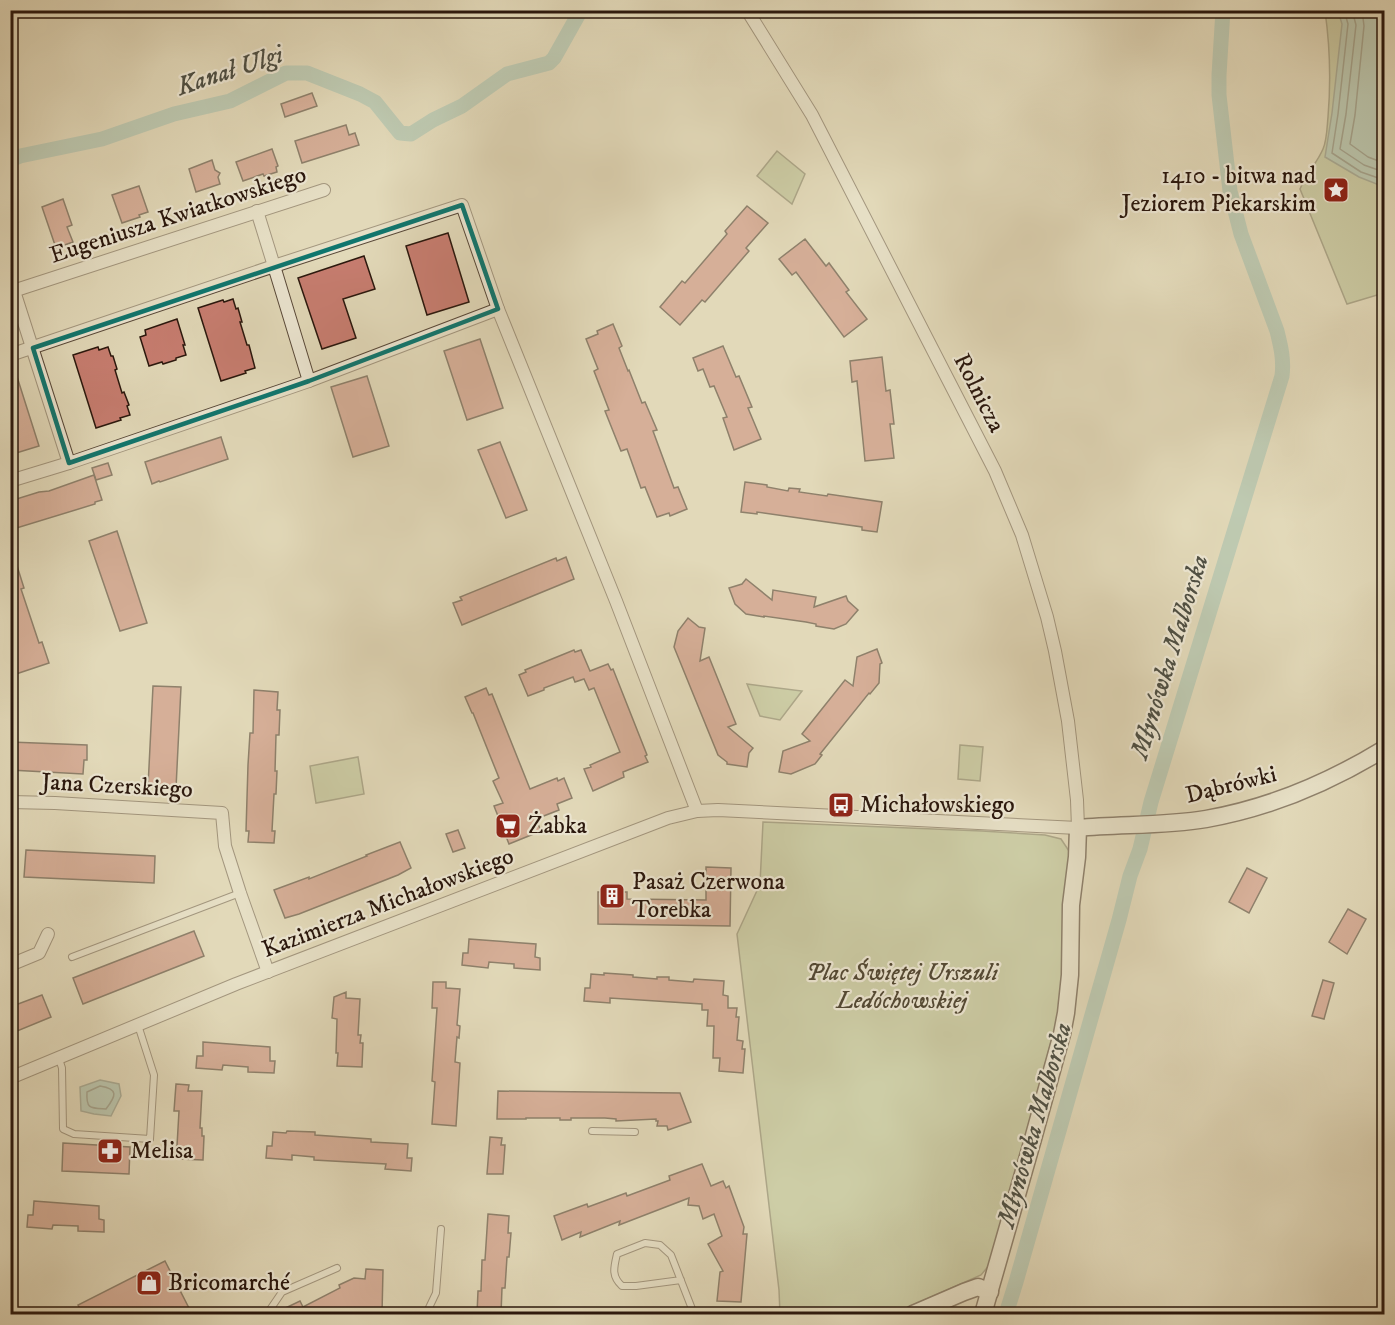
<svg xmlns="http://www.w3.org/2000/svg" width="1395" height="1325" font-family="'IM FELL DW Pica',serif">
  <rect width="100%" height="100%" fill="#e2d9b9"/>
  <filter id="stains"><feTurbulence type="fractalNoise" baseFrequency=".00333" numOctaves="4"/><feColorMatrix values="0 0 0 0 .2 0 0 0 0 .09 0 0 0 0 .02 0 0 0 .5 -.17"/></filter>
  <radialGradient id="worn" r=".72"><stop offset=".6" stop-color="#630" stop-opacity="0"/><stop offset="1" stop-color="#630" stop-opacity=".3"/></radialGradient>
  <g fill="#b3bf8f" stroke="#6e6b4e" stroke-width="1.5">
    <path d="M1325,11H1384V293L1347,304L1300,189C1306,174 1317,163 1323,149C1327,140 1327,127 1328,117C1331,81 1330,46 1325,11Z"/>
    <polygon points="777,151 805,174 792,204 757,176"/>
    <polygon points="747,684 802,691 780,720 760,716"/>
    <polygon points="960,745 983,747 980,781 958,779"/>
    <polygon points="358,757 364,794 316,803 310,766"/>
    <polygon points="763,822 982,831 1045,835 1061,839 1069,851 1069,863 1060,1009 991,1263 981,1275 893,1314 780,1314 779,1290 737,934 760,884"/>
  </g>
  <g fill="#95baab" stroke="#6a796c" stroke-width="1.5">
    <polygon points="1338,11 1384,11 1384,187 1359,177 1325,157 1332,113 1342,24"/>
    <polygon points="100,1080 119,1084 121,1096 111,1116 94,1114 81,1111 80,1087"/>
  </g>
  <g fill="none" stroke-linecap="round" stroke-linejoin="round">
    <g stroke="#60685c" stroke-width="1.5">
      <polyline points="1344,10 1348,24 1338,114 1332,153 1361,172 1384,180"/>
      <polyline points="1352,10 1356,25 1346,114 1340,149 1364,165 1384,172"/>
      <polyline points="1362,10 1364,26 1355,115 1350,144 1368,157 1384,163"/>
      <path d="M100,1086C119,1089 116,1096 106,1109C90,1108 86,1109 87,1092Z"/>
    </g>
    <g stroke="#95baab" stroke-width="15">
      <polyline points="10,160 20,156 102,139 174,114 230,101 286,73 307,73 360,94 375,102 400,133 411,134 433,120 462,106 507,74 549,63 554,58 581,10"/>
      <path d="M1006,1314L1016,1282L1119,920L1130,876L1140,849L1151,802L1282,376C1284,360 1281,347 1277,331L1241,234L1230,191L1219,95V75L1223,10"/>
    </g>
  </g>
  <g fill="#c77d70" stroke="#2a170d" stroke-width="1.5">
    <polygon points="312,93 317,106 285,117 281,104"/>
    <polygon points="346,125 349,135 355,133 359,145 302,163 295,141"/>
    <polygon points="272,149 278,166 276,167 277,172 264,176 263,174 243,181 236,162"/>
    <polygon points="212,160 215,170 220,173 218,177 220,184 196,192 189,169"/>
    <polygon points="139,186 148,212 139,215 140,217 122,223 112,195"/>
    <polygon points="63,199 72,225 67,227 73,242 56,248 42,207"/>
    <polygon points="747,206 768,223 746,248 749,251 705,302 702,300 680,325 660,307 682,281 685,283 727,234 725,231"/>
    <polygon points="448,233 469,302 427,315 406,246"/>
    <polygon points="805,239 826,266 829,263 849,290 846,292 867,319 844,337 796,272 792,275 779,259"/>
    <polygon points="364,256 375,289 343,299 356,338 322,349 298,278"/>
    <polygon points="233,299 236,309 238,308 242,322 240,322 247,345 249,345 255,368 245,371 246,373 221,381 198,308 223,300 224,302"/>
    <polygon points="177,319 185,345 183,345 186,355 176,358 176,360 163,364 162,362 149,366 140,337 146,335 145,330"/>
    <polygon points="613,324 622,346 619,348 628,371 629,370 642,403 645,402 657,430 653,431 674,488 678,487 687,509 670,516 669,513 657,517 645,487 641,488 627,449 621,451 605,411 609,410 594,371 598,369 586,339 598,334 597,331"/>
    <polygon points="480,339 503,408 467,420 444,351"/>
    <polygon points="723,346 736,377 739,376 752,407 748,408 761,439 734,450 723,418 727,417 714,386 710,387 703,369 698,371 693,358"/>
    <polygon points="98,347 99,350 108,347 111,356 113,356 117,369 115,370 122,393 124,392 129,405 127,406 130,415 120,418 121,420 96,428 73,355"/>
    <polygon points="882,357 886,391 890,390 894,424 890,424 894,458 865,461 857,381 852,382 850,361"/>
    <polygon points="10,364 13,364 39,446 13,454 13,451 10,452"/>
    <polygon points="367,376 389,446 353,457 331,387"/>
    <polygon points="221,437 228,459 160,482 159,481 152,484 145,462"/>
    <polygon points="500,442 527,510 506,518 478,450"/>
    <polygon points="108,463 112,475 96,480 92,468"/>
    <polygon points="94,475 102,500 95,502 95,504 10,530 10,501 39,492 49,491"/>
    <polygon points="745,482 767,485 767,487 788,491 789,488 800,489 799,492 827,496 828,494 882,502 877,532 862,530 862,527 757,512 757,514 741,512"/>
    <polygon points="117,531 147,623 120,631 89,541"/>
    <polygon points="10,553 13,553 24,588 21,589 39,643 42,642 49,663 16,674 10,657"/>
    <polygon points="566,557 574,579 462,625 453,603 462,600 460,597 556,558 557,561"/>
    <polygon points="746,579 772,600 773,590 816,597 814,607 846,596 848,601 858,610 846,624 834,629 816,626 816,624 806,622 764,616 764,617 746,614 735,604 729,588 742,584"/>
    <polygon points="688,618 699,627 705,628 700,661 709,657 736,724 728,727 753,748 749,753 747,767 727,764 727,762 718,755 674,647 678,631"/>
    <polygon points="877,649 882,663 880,664 879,683 870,694 869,693 820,754 822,755 815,764 791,774 779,772 783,751 810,741 802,734 845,680 853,686 857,657"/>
    <polygon points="574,650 575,652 581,650 590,671 608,664 611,670 613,669 647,755 645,756 648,762 623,772 624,777 593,791 584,769 591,767 590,765 620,752 594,688 589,690 584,679 575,682 573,677 544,688 544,690 528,696 519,675 526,672 525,670"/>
    <polygon points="153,686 181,687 176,788 148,787"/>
    <polygon points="486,688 489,695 492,694 530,789 557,778 558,781 564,778 572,798 557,804 559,810 536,819 541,831 509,844 494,806 503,803 493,781 499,778 473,713 472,713 465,697"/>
    <polygon points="254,690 278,692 277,710 280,710 279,735 276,735 275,771 277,771 276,794 274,794 272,831 275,831 274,843 248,842 249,831 246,831 248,765 250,733 253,733"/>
    <polygon points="10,742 87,745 87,760 84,760 83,774 10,770"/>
    <polygon points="458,830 465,848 453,852 446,834"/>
    <polygon points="400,842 411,868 398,875 299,914 285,918 274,890 309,877 309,879 367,856 366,855"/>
    <polygon points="26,850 155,856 154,883 24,877"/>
    <polygon points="706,867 731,868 730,926 598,924 598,892 627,892 627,899 706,900"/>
    <polygon points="1247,868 1267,878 1249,913 1229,902"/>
    <polygon points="1348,909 1366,919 1347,954 1329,942"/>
    <polygon points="194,931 204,956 83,1004 73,978"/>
    <polygon points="469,939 536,944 535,957 540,958 540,970 514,968 514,964 489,962 488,968 462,965 463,953 468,953"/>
    <polygon points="604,973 633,975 633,977 657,979 657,977 669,977 669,980 693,982 694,979 724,981 723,995 728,996 728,1008 737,1008 736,1017 739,1017 737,1040 743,1041 742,1049 745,1049 743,1073 719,1071 720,1058 713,1058 714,1026 707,1026 708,1010 702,1010 702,1004 610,998 610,1003 584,1001 585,988 590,988 591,974 604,975"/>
    <polygon points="1323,980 1334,983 1324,1019 1312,1016"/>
    <polygon points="433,982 446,982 446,988 460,989 457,1025 460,1026 459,1038 457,1037 455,1062 460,1063 456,1126 432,1124 435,1082 432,1081 437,1008 432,1008"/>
    <polygon points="346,992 346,998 360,999 358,1035 361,1035 360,1043 363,1043 362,1067 337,1066 338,1053 336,1053 337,1019 332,1018 334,997"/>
    <polygon points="42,995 51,1017 10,1034 10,1007"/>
    <polygon points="203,1042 270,1047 270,1061 275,1061 274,1073 248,1072 248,1067 223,1065 222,1070 196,1068 197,1056 203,1056"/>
    <polygon points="176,1084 189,1085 188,1091 202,1091 200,1128 202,1128 202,1136 204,1136 203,1160 179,1159 179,1146 177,1146 179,1111 174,1111"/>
    <polygon points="498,1091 680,1093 691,1122 668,1130 667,1126 657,1126 658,1121 656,1121 656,1119 616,1121 616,1119 605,1118 571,1118 571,1120 560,1120 560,1118 526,1118 526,1119 497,1119"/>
    <polygon points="287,1131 315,1132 315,1135 371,1139 371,1142 408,1144 407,1158 412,1158 411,1171 385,1169 386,1164 314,1160 314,1157 292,1155 292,1160 266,1158 267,1146 272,1146 273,1132 286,1133"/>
    <polygon points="490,1137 502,1138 501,1145 505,1145 503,1174 487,1174"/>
    <polygon points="63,1143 130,1147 129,1174 62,1171"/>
    <polygon points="702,1164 711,1186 723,1181 726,1188 729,1186 744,1227 743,1234 747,1234 741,1302 717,1301 720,1272 723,1271 708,1244 722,1236 714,1214 703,1219 699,1206 688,1205 689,1198 619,1225 620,1221 580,1237 581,1232 562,1240 554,1216 587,1204 588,1207 626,1193 627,1196 670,1180 669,1176"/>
    <polygon points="34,1201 99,1206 99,1219 104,1220 104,1232 78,1231 78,1226 53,1225 52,1229 27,1227 28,1215 33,1215"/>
    <polygon points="488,1214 509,1216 508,1233 511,1233 509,1257 507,1257 505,1288 502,1288 501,1314 477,1314 478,1291 481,1291 482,1260 485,1260"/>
    <polygon points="165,1261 192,1314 83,1314 78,1305"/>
    <polygon points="366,1269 383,1270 382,1314 273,1314 300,1301 303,1307 340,1288 339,1285 354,1278 365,1279"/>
  </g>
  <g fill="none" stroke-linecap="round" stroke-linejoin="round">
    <g stroke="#584838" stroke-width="8">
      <g id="lane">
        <polyline points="72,957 240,893"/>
        <polyline points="59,1059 62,1068 63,1129 74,1134 150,1139 154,1075 138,1025"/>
        <polyline points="592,1131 635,1132"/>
        <path d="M681,1280L636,1286H622C611,1276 614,1267 617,1254L645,1243L660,1245L671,1255L694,1314"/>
        <polyline points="267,1314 282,1292 337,1268"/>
        <polyline points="426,1314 436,1293 441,1229"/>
      </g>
    </g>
    <g stroke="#584838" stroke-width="14">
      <g id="street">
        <polyline points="257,211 274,266 462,205 498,309 616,601 697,811"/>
        <polyline points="14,291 69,463"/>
        <polyline points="10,292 324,190"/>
        <polyline points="10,355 274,266 309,381 69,463 10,481"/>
        <polyline points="309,381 498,309"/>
        <polyline points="10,802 55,803 222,813 225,846 240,893 268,972"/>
        <polyline points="10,965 39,953 48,934"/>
        <polyline points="10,1078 236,984 668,818 697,811 718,810 1078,828 1077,800 1068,721 1055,651 1047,617 1022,535 995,471 812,115 747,10"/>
      </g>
    </g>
    <g stroke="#2a170d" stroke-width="19">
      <g id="secondary">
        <polyline points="913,1314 964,1292 978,1287 990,1292"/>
        <path d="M983,1314L1033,1139L1062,1034L1066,1013L1070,975L1071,905L1077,857L1078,828C1121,824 1164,826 1206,819C1269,808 1330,782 1384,749"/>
      </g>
    </g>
    <use href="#lane" stroke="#ece6d2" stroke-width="6"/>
    <use href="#street" stroke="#ece6d2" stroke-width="12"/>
    <use href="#secondary" stroke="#ece6d2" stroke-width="16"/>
  </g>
  <path d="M0 0H1395V1325H0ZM462,205L498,309L309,381L69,463L33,348Z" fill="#e2d9b9" fill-opacity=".55" fill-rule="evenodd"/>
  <path fill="none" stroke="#0f766e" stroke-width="4.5" stroke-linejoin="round" d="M462,205L498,309L309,381L69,463L33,348Z"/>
  <defs>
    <g id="sight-square" transform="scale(1.35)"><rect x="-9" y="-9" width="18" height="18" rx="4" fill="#8f2418" stroke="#ece6d2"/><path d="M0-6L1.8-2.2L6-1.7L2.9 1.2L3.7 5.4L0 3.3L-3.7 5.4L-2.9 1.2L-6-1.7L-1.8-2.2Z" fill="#fff"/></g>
    <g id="bus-square" transform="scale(1.35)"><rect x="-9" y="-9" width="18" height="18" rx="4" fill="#8f2418" stroke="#ece6d2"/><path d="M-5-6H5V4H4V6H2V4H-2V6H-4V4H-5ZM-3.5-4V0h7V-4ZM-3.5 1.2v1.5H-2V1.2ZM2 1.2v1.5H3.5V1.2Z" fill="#fff"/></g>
    <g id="supermarket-square" transform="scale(1.35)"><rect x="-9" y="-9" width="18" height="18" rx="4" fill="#8f2418" stroke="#ece6d2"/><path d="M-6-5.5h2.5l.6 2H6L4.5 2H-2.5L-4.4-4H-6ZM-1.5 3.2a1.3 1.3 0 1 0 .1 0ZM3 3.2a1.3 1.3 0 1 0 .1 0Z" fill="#fff"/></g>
    <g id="building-square" transform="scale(1.35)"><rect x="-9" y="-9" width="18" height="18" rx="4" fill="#8f2418" stroke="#ece6d2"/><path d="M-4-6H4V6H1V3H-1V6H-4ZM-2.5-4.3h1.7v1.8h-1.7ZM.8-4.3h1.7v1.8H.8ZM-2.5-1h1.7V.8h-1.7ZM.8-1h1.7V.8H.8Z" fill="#fff"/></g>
    <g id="pharmacy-square" transform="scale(1.35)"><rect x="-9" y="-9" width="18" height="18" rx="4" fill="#8f2418" stroke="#ece6d2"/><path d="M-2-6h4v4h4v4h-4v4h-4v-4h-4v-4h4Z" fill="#fff"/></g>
    <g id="shop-square" transform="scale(1.35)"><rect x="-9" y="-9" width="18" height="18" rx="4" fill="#8f2418" stroke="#ece6d2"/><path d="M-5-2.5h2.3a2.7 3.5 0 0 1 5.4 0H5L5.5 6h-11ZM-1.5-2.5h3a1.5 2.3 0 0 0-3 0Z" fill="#fff"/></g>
  </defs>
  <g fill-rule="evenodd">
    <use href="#sight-square" x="1336" y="190"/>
    <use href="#bus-square" x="841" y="805"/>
    <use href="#supermarket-square" x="508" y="826"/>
    <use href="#building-square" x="612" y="896"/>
    <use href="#pharmacy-square" x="110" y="1151"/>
    <use href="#shop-square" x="149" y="1283"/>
  </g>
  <g text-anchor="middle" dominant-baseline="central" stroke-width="4.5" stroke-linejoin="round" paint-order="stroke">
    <g font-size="24" fill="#2a170d" stroke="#ece6d2" text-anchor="start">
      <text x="1316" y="176" text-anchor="end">1410 - bitwa nad<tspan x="1316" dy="28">Jeziorem Piekarskim</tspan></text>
      <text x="860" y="805">Michałowskiego</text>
      <text x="528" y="826">Żabka</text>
      <text x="632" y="882">Pasaż Czerwona<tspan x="632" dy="28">Torebka</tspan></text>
      <text x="130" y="1151">Melisa</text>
      <text x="168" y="1283">Bricomarché</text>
    </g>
    <g font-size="24" fill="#2a170d" stroke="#ece6d2">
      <text transform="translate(178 215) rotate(-18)">Eugeniusza Kwiatkowskiego</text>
      <text transform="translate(979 393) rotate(63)">Rolnicza</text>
      <text transform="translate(1231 785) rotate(-14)">Dąbrówki</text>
      <text transform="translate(117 786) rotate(3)">Jana Czerskiego</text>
      <text transform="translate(388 903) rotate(-21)">Kazimierza Michałowskiego</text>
    </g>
    <g font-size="24" font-style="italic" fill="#534934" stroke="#ece6d2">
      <text x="902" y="973">Plac Świętej Urszuli<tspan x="902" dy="28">Ledóchowskiej</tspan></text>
    </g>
    <g font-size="26" font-style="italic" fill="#4f5044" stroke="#ece6d2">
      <text transform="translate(230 71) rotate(-18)">Kanał Ulgi</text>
      <text transform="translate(1170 657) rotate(-73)">Młynówka Malborska</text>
      <text transform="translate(1035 1125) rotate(-74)">Młynówka Malborska</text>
    </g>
  </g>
  <rect width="1395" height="1325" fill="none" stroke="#e2d9b9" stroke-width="36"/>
  <rect x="12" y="12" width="1371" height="1301" fill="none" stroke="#2a170d" stroke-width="3"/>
  <rect x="18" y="18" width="1359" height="1289" fill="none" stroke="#2a170d" stroke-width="1.5"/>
  <rect width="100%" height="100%" filter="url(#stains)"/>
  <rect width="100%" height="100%" fill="url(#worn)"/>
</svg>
